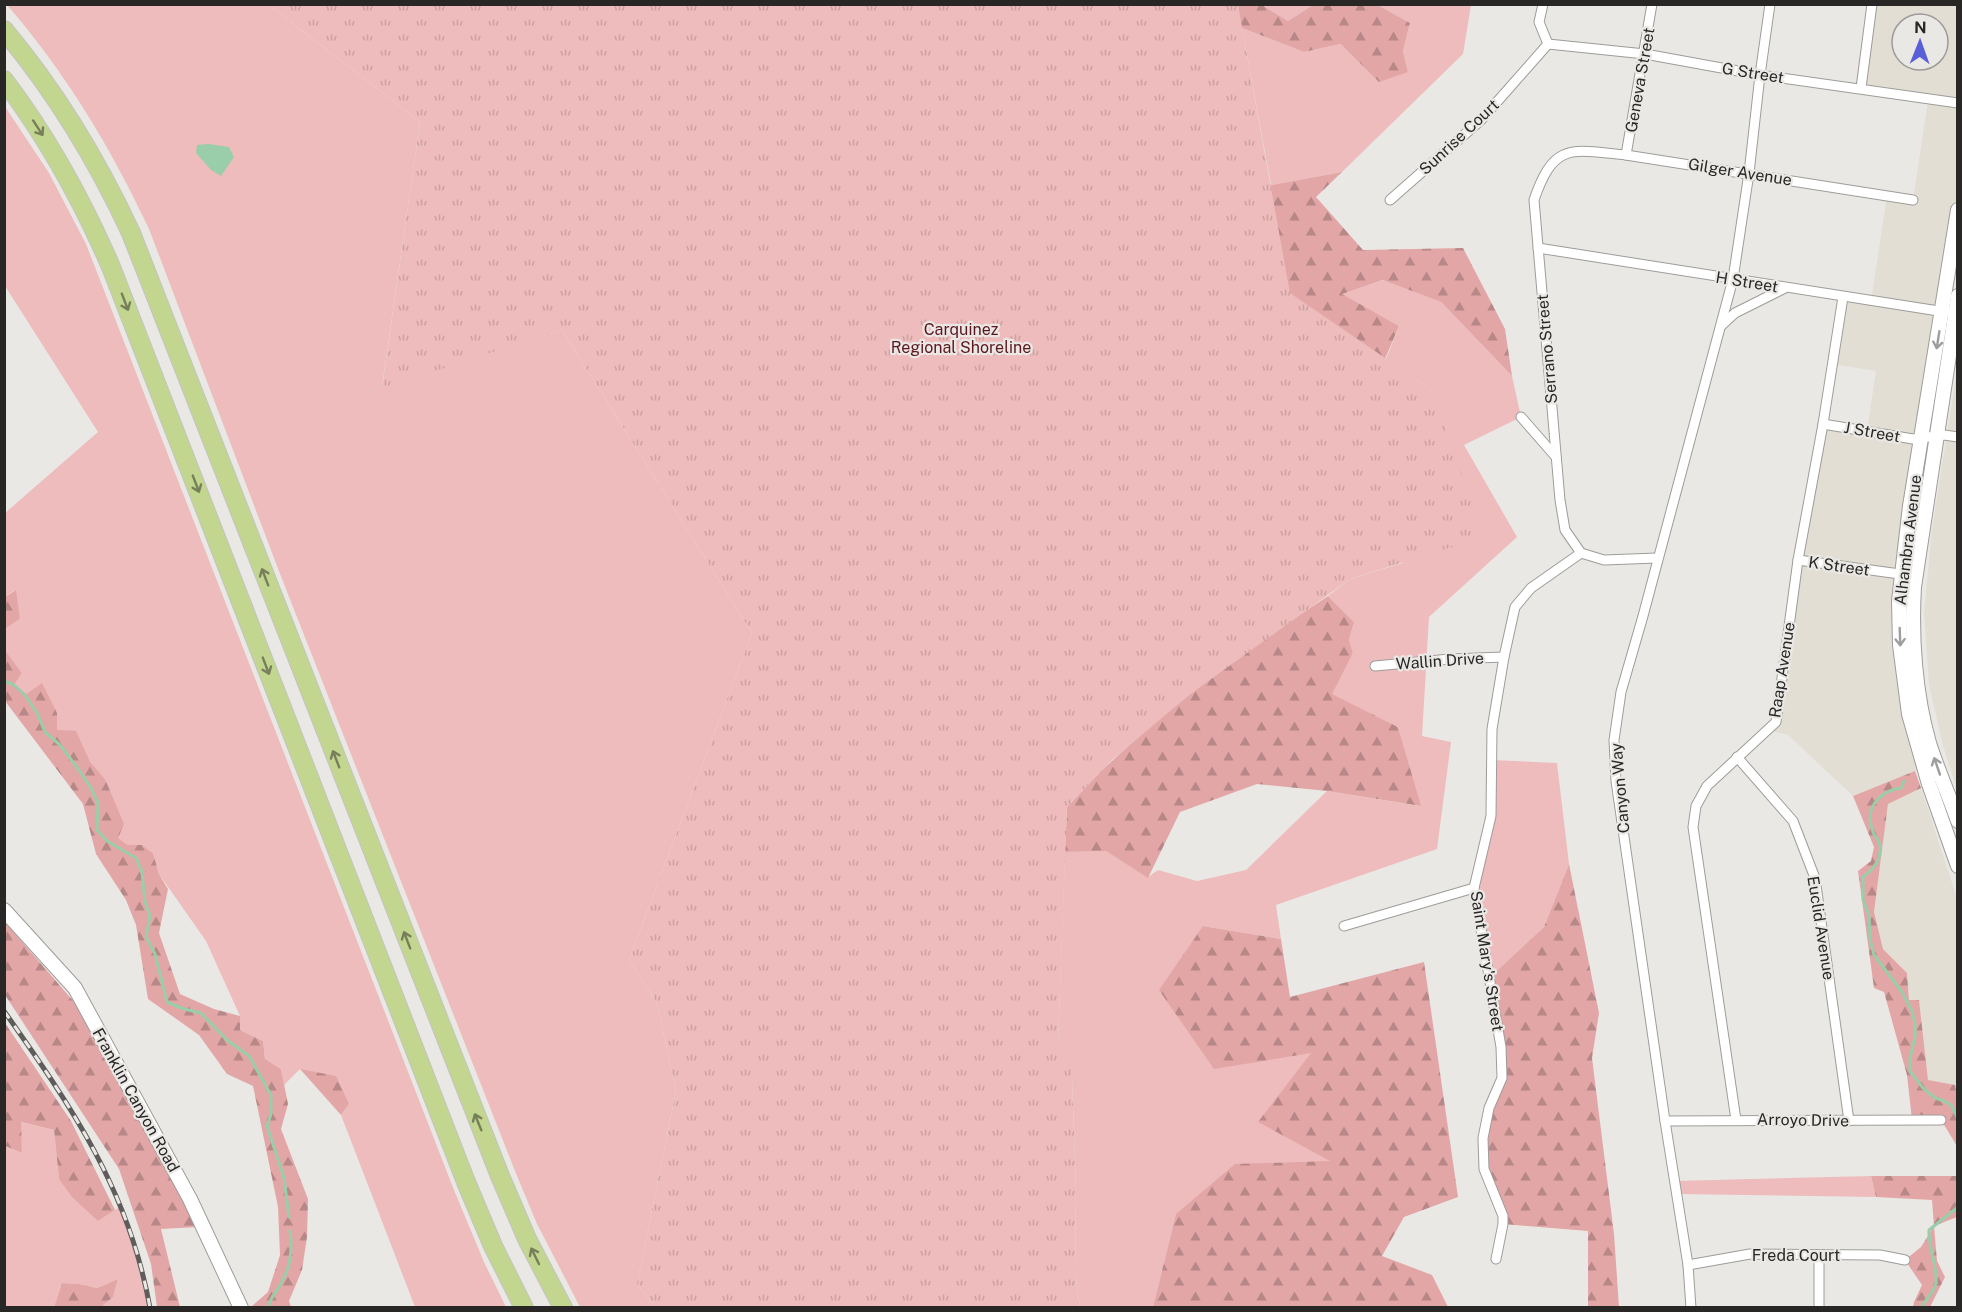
<svg xmlns="http://www.w3.org/2000/svg" width="1962" height="1312" font-family="'Public Sans',sans-serif">
  <defs>
    <pattern id="forest-firs" width="22" height="20" patternUnits="userSpaceOnUse" patternTransform="scale(1.5)"><rect width="22" height="20" fill="#e3a6a6"/><path d="M5 1l3.5 6h-7zM16 11l3.5 6h-7z" fill="#b88787"/></pattern>
    <pattern id="park-tufts" width="24" height="20" patternUnits="userSpaceOnUse" patternTransform="scale(1.5)"><rect width="24" height="20" fill="#eebcbc"/><path d="M3 7l-1-3M5 7V3M7 7l1-3M15 17l-1-3M17 17v-4M19 17l1-3" fill="none" stroke="#cca2a1"/></pattern>
  </defs>
  <rect width="100%" height="100%" fill="#eae8e5"/>
  <g fill="#e3ded4" fill-rule="evenodd">
    <path d="M1872,5H1957V209L1899,601L1924,768L1853,796L1788,735L1768,730L1776,722L1823,424L1867,430L1876,371L1832,364L1843,297L1871,301L1887,196L1913,200L1928,100L1861,88ZM1902,24H1938V60H1902Z"/>
    <polygon points="1957,370 1957,789 1943,746 1929,685 1924,613 1932,529"/>
    <polygon points="1921,788 1957,898 1957,1096 1954,1085 1928,1081 1919,1001 1909,1000 1907,973 1883,949 1874,912 1888,803"/>
  </g>
  <g fill="#eebcbc">
    <path d="M7,5H269L420,122L382,387L562,330L752,633L629,960L657,1003L676,1091L637,1284L655,1307H580L537,1224L515,1171L282,579L149,229C111,148 66,73 7,5Z"/>
    <polygon points="1262,5 1313,5 1288,21"/>
    <polygon points="1378,5 1471,5 1463,54 1342,172 1271,185 1242,28 1304,52 1341,44 1408,72 1403,51 1410,23"/>
    <polygon points="4,105 49,173 86,244 454,1190 484,1262 506,1307 415,1307 341,1115 349,1104 300,1069 284,1085 281,1069 265,1059 263,1041 240,1030 240,1016 206,941 159,874 153,853 142,845 128,845 118,838 113,802 105,779 57,731 57,713 25,695 14,685 22,673 5,650 5,629 20,619 15,590 5,597 5,513 98,432 5,286"/>
    <polygon points="1384,280 1441,302 1512,376 1521,417 1464,445 1517,537 1429,617 1422,736 1451,742 1437,849 1276,905 1281,939 1203,926 1312,1053 1331,1162 1176,1214 1153,1307 1080,1307 1075,1272 1076,1190 1072,1077 1058,1042 1065,852 1106,851 1148,877 1158,870 1197,881 1246,870 1327,791 1420,806 1398,727 1331,694 1353,653 1349,640 1354,622 1328,596 1350,579 1403,563 1432,390 1386,359 1399,326 1341,294"/>
    <polygon points="1492,760 1557,763 1569,864 1544,927 1489,978 1474,889 1491,816"/>
    <polygon points="20,1122 54,1130 59,1179 98,1221 121,1206 140,1265 150,1307 101,1307 113,1297 118,1279 97,1288 79,1284 62,1283 54,1307 5,1307 4,1146 22,1153"/>
    <polygon points="1871,1176 1876,1197 1677,1194 1675,1181"/>
  </g>
  <g fill="url(#forest-firs)">
    <polygon points="1131,5 1262,5 1288,21 1313,5 1378,5 1410,23 1403,51 1408,72 1379,82 1341,44 1304,52 1242,28"/>
    <polygon points="1244,157 1271,185 1342,172 1316,197 1363,250 1463,248 1505,329 1512,376 1441,302 1383,280 1342,294 1399,326 1382,366 987,340"/>
    <polygon points="16,590 20,619 5,629 5,597"/>
    <path d="M1328,596L1354,622L1349,640L1353,653L1332,694L1398,727L1421,806L1327,791L1257,784L1180,812L1148,878L1106,851L1065,852L1067,807C1082,792 1096,775 1112,761C1178,699 1253,646 1328,596Z"/>
    <polygon points="5,650 22,673 14,685 25,695 42,683 57,713 57,730 76,731 90,762 105,779 124,824 118,838 128,845 142,845 153,853 159,874 168,889 159,933 180,994 214,1009 240,1016 240,1030 263,1041 265,1059 281,1069 288,1104 281,1129 308,1199 307,1237 302,1270 289,1301 291,1307 251,1307 268,1292 280,1255 278,1207 253,1086 227,1074 199,1035 148,999 136,925 126,900 96,854 83,804 5,701"/>
    <polygon points="1915,771 1921,788 1888,804 1874,912 1883,949 1907,973 1909,1000 1919,1000 1928,1080 1955,1085 1957,1096 1957,1146 1941,1120 1912,1120 1907,1075 1884,992 1874,988 1858,871 1871,861 1874,847 1853,796"/>
    <polygon points="1569,864 1599,1013 1592,1058 1614,1234 1619,1307 1588,1307 1588,1231 1503,1224 1484,1169 1483,1138 1502,1078 1489,978 1544,927"/>
    <polygon points="4,921 75,1003 198,1227 161,1229 180,1307 157,1307 151,1264 119,1169 5,995"/>
    <polygon points="1203,926 1281,939 1290,997 1424,962 1458,1197 1404,1217 1382,1256 1432,1275 1448,1307 1153,1307 1176,1214 1235,1164 1330,1161 1258,1122 1311,1053 1214,1069 1159,990"/>
    <polygon points="5,1023 71,1121 115,1210 98,1221 72,1197 59,1179 54,1130 21,1122 22,1153 5,1146"/>
    <polygon points="300,1069 336,1076 349,1104 341,1115"/>
    <polygon points="1871,1176 1957,1176 1957,1217 1934,1226 1937,1261 1945,1277 1930,1307 1913,1307 1914,1302 1922,1285 1905,1260 1921,1247 1934,1226 1932,1200 1876,1197"/>
    <polygon points="118,1279 113,1297 101,1307 54,1307 62,1283 79,1284 97,1288"/>
  </g>
  <polygon fill="url(#park-tufts)" points="269,5 1238,5 1290,293 1432,390 1484,537 1350,579 1189,695 1111,761 1067,807 1058,1042 1069,1061 1072,1077 1076,1190 1075,1272 1080,1307 655,1307 637,1284 676,1091 657,1003 629,960 752,633 562,330 382,388 420,122"/>
  <polygon fill="#9acdaa" points="209,144 229,147 234,157 221,176 211,170 196,153 197,145"/>
  <g fill="none" stroke-linecap="round" stroke-linejoin="round">
    <g stroke="#9acdaa" stroke-width="3">
      <polyline points="4,681 14,685 25,695 37,713 45,732 60,745 79,770 91,788 98,803 97,830 107,841 136,858 142,872 145,902 150,916 146,937 155,954 167,1002 184,1009 201,1013 227,1040 249,1056 271,1095 271,1114 267,1126 284,1178 289,1217"/>
      <path d="M1904,781L1901,788C1878,791 1864,809 1873,832C1874,836 1879,840 1880,845C1882,859 1874,869 1863,877V900L1869,915L1870,939L1874,955L1902,992L1912,1011L1915,1024V1037L1910,1058V1071L1923,1088L1935,1098L1944,1101L1951,1105L1958,1119"/>
      <path d="M268,1308C270,1298 274,1295 279,1287C290,1270 293,1252 290,1231"/>
      <path d="M1921,1308C1925,1300 1934,1293 1936,1283C1938,1268 1928,1247 1929,1230L1958,1207"/>
    </g>
    <g stroke="#9d9c99" stroke-width="11">
      <g id="street">
        <polyline points="1543,4 1539,22 1548,44"/>
        <polyline points="1548,44 1645,54 1760,75 1958,103"/>
        <polyline points="1861,88 1872,4"/>
        <polyline points="1626,155 1652,4"/>
        <polyline points="1390,200 1481,120 1548,44"/>
        <polyline points="1538,248 1945,312"/>
        <polyline points="1722,325 1735,313 1785,288"/>
        <polyline points="1521,417 1556,457"/>
        <polyline points="1823,424 1913,439 1944,435 1958,437"/>
        <path d="M1581,553L1565,530L1560,500L1534,200C1554,141 1572,150 1626,155L1913,200"/>
        <polyline points="1798,560 1907,575"/>
        <polyline points="1375,666 1450,659 1504,657"/>
        <polyline points="1737,757 1793,821 1815,878 1849,1121"/>
        <polyline points="1344,926 1474,888"/>
        <polyline points="1736,1120 1693,827 1696,806 1707,786 1776,722 1798,560 1823,424 1843,297"/>
        <polyline points="1665,1121 1941,1120"/>
        <polyline points="1819,1255 1819,1308"/>
        <polyline points="1496,1259 1503,1224 1503,1216 1484,1169 1483,1138 1489,1108 1502,1078 1501,1047 1474,888 1491,816 1492,729 1504,657 1515,607 1531,588 1581,553 1604,560 1657,558"/>
        <polyline points="1688,1265 1750,1254 1880,1255 1905,1260"/>
        <polyline points="1691,1308 1688,1265 1665,1121 1616,781 1614,740 1621,692 1643,616 1733,279 1749,173 1760,75 1770,4"/>
      </g>
    </g>
    <g stroke="#9d9c99" stroke-width="16">
      <g id="secondary">
        <polyline points="1958,210 1910,506 1899,601 1900,645 1909,714 1929,784 1958,866"/>
        <path d="M1958,296L1914,587C1911,637 1915,694 1929,743C1937,769 1949,795 1958,821"/>
        <polyline points="4,910 75,988 190,1199 241,1308"/>
      </g>
    </g>
    <g stroke="#c3c3c2" stroke-width="20">
      <g id="highway">
        <path d="M4,30C56,92 97,160 131,233L500,1176L527,1239L563,1308"/>
        <path d="M4,80C48,138 82,200 111,267L466,1182L493,1246L524,1308"/>
      </g>
    </g>
    <use href="#street" stroke="#fff" stroke-width="9"/>
    <use href="#secondary" stroke="#fff" stroke-width="14"/>
    <use href="#highway" stroke="#c3d68f" stroke-width="18"/>
    <g stroke="#5e5d5b" stroke-width="5">
      <path id="rail" d="M4,1011C71,1106 129,1190 150,1308"/>
    </g>
    <use href="#rail" stroke="#eae8e5" stroke-width="3" stroke-dasharray="9" stroke-linecap="butt"/>
  </g>
  <defs><path id="oneway-shaft" d="M-6 0H5M1.5-3L5.5 0L1.5 3" fill="none" stroke-width="1.6" stroke-linecap="round" stroke-linejoin="round" transform="scale(1.5)"/></defs>
  <g stroke="#767e5a">
    <use href="#oneway-shaft" transform="translate(38 128) rotate(57)"/>
    <use href="#oneway-shaft" transform="translate(125 302) rotate(69)"/>
    <use href="#oneway-shaft" transform="translate(196 484) rotate(69)"/>
    <use href="#oneway-shaft" transform="translate(265 577) rotate(-111)"/>
    <use href="#oneway-shaft" transform="translate(266 666) rotate(69)"/>
    <use href="#oneway-shaft" transform="translate(336 759) rotate(-111)"/>
    <use href="#oneway-shaft" transform="translate(407 940) rotate(-111)"/>
    <use href="#oneway-shaft" transform="translate(478 1122) rotate(-112)"/>
    <use href="#oneway-shaft" transform="translate(535 1256) rotate(-116)"/>
  </g>
  <g stroke="#9e9e9d">
    <use href="#oneway-shaft" transform="translate(1938 340) rotate(99)"/>
    <use href="#oneway-shaft" transform="translate(1900 637) rotate(88)"/>
    <use href="#oneway-shaft" transform="translate(1937 766) rotate(-109)"/>
  </g>
  <g text-anchor="middle" dominant-baseline="central" stroke-width="4.5" stroke-linejoin="round" paint-order="stroke">
    <g font-size="16" fill="#282726" stroke="#eae8e5">
      <text transform="translate(1753 73) rotate(9)">G Street</text>
      <text transform="translate(1640 80) rotate(-80)">Geneva Street</text>
      <text transform="translate(1459 137) rotate(-43)">Sunrise Court</text>
      <text transform="translate(1740 172) rotate(9)">Gilger Avenue</text>
      <text transform="translate(1747 282) rotate(9)">H Street</text>
      <text transform="translate(1547 349) rotate(-95)">Serrano Street</text>
      <text transform="translate(1872 432) rotate(10)">J Street</text>
      <text transform="translate(1908 540) rotate(-83)">Alhambra Avenue</text>
      <text transform="translate(1839 566) rotate(8)">K Street</text>
      <text transform="translate(1440 661) rotate(-4)">Wallin Drive</text>
      <text transform="translate(1782 670) rotate(-81)">Raap Avenue</text>
      <text transform="translate(1620 788) rotate(-95)">Canyon Way</text>
      <text transform="translate(1821 928) rotate(81)">Euclid Avenue</text>
      <text transform="translate(1487 961) rotate(81)">Saint Mary's Street</text>
      <text transform="translate(136 1100) rotate(61)">Franklin Canyon Road</text>
      <text transform="translate(1803 1120) rotate(1)">Arroyo Drive</text>
      <text x="1796" y="1255">Freda Court</text>
    </g>
    <g font-size="16" fill="#5d161e" stroke="#eae8e5">
      <text x="961" y="329">Carquinez<tspan x="961" dy="18">Regional Shoreline</tspan></text>
    </g>
  </g>
  <rect width="1962" height="1312" fill="none" stroke="#282726" stroke-width="12"/>
  <g transform="translate(1920 42) rotate(1)"><circle r="28" fill="#eae8e5" stroke="#9c9b99" stroke-width="1.5"/>
  <path d="M0-4.5L10 22L0 15L-10 22Z" fill="#595fd7"/>
  <text y="-9" font-size="16" font-weight="bold" text-anchor="middle" fill="#282726">N</text>
  </g>
</svg>
